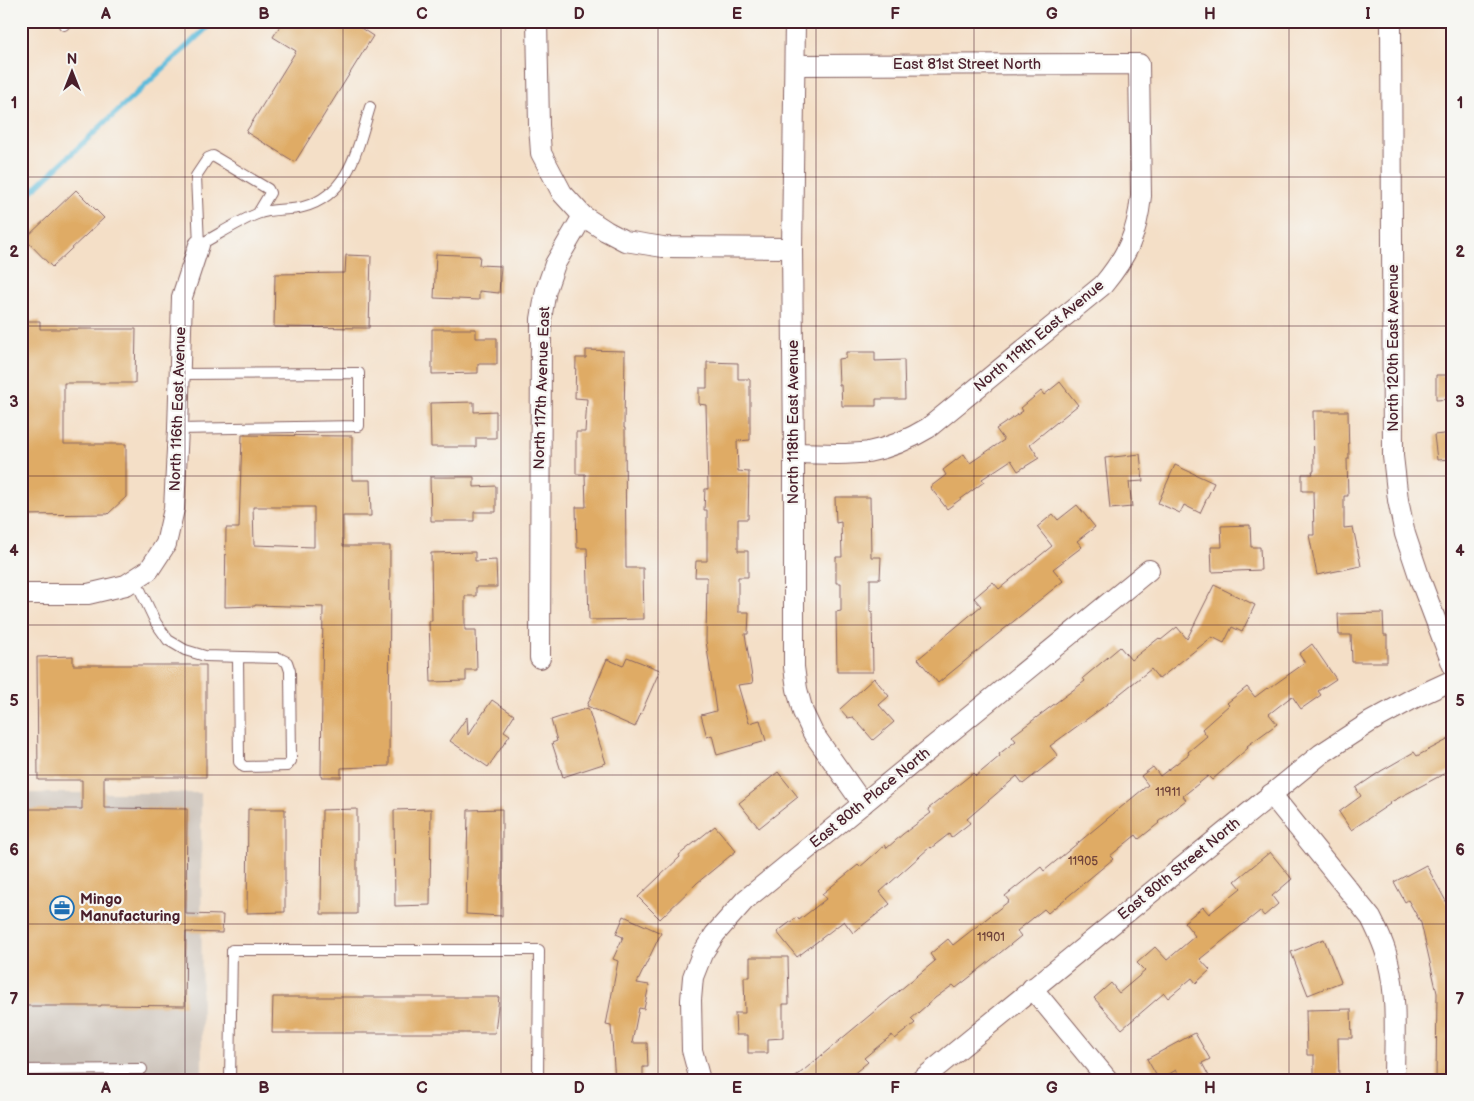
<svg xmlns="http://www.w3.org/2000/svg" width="1474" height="1101" font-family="'Balsamiq Sans',sans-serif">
  <rect width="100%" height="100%" fill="#f6f6f2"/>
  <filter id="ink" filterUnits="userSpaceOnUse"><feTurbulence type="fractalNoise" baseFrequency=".02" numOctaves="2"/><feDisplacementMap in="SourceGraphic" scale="10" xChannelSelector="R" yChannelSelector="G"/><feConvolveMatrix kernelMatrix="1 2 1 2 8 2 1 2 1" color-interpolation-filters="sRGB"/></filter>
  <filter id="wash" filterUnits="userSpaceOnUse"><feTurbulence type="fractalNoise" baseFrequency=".0096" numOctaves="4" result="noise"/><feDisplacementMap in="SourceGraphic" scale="20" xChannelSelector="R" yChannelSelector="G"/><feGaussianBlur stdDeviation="1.12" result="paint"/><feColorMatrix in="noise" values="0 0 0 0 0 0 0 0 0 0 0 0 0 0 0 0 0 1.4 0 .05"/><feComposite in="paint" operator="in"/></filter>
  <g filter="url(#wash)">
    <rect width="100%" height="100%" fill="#f4dfc7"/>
    <polygon fill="#ccc2b9" points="21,793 201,793 202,1080 21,1080"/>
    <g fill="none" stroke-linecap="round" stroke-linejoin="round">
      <polyline stroke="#5cbbdb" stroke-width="5.5" points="21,201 214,21"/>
    </g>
    <g id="blocks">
      <g fill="#dfab65" fill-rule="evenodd">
        <polygon points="283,21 350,21 373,36 295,162 246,132 296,51 273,37"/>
        <polygon points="76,190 104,218 52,267 25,239"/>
        <polygon points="436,254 480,256 479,265 501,266 499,293 479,291 479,300 434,298"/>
        <polygon points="346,255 371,256 369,328 274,327 275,274 345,273"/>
        <polygon points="21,321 40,321 40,329 136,329 135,383 64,383 64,444 126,444 126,497 108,514 21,515"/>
        <polygon points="432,329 476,329 476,338 497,338 497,364 478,364 478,373 432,374"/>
        <polygon points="586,350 625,351 624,428 625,428 626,568 643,568 644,619 589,620 587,548 577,548 576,507 586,507 585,474 576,474 576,432 585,432 587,399 575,398 576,358 586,358"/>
        <polygon points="846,352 875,352 875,361 904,360 905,399 876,399 876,406 842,406 841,385 839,385 838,359 846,358"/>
        <polygon points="707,362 738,363 738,379 750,379 750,440 737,441 738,471 749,472 748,519 738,519 738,551 748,551 748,577 738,577 738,612 749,612 748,634 745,634 753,683 738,685 749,723 760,720 766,741 717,755 712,735 707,737 701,715 716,711 706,641 707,577 695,577 696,561 707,561 707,510 704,510 705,489 708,489 706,405 699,404 699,388 707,388"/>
        <polygon points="1436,375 1453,375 1453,399 1436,400"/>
        <polygon points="1060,382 1078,405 1030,444 1039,458 1018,471 1011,460 982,479 984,482 947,509 930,487 946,475 943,470 964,454 970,463 1004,440 996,429 1023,411 1021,408 1041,391 1044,395"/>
        <polygon points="474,402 474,412 496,411 496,438 476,438 476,447 431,447 430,403"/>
        <polygon points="1313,411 1348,411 1349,459 1347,459 1348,496 1344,496 1344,528 1353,527 1361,566 1317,575 1309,535 1314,535 1313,491 1302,491 1302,474 1313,474 1312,471 1314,471"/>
        <polygon points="1453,433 1453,459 1437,460 1434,435"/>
        <path d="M242,435L352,436V480H370L371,516H343V546H390L389,766L341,768V777H321L323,607L255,605V606L225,607L226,528H239ZM253,507H314V547L254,545Z"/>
        <polygon points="1140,454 1143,481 1129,482 1132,507 1110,509 1105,458"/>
        <polygon points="1175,465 1214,483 1200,513 1184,505 1180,513 1158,503"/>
        <polygon points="430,477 474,477 474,487 496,486 496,512 474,512 474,521 431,521"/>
        <polygon points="835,497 870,497 871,557 881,557 880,579 870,579 870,611 872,611 873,672 837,672 836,612 841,611 841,583 836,583 836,557 842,557 841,522 836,523"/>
        <polygon points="1077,505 1095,527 1077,541 1082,547 1053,569 1063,581 938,683 918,659 981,606 974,598 993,582 999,589 1052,546 1037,527 1053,514 1058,520"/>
        <polygon points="1250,525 1251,547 1260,547 1261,570 1212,572 1211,547 1222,547 1221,526"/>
        <polygon points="475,552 475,561 496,560 497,587 476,587 476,596 465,596 465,630 476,630 477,670 466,670 466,681 431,682 429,621 432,621 431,553"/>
        <polygon points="1214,585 1255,605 1242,632 1232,627 1224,643 1212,637 1159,679 1151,669 1102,708 1050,746 1058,756 1023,784 1017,776 967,819 970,823 951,838 949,834 931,848 930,847 880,892 890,904 853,933 844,921 797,957 777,932 797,917 799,920 826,899 822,894 858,865 860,867 885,845 887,848 903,834 931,813 928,809 973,773 976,776 1000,756 999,754 1016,741 1012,736 1085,681 1083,678 1120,647 1131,660 1159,638 1161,640 1177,627 1187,639"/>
        <polygon points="1383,613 1384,635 1387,635 1387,662 1352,662 1351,635 1339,635 1338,614"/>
        <polygon points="1312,644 1336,679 1318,691 1321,695 1301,709 1292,696 1269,714 1277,724 1247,746 1248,748 1212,780 1208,776 1183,796 1186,800 1158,822 1159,823 1139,839 1136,835 1110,856 1113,859 1048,913 1044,909 1017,931 1021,936 975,973 956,988 953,985 935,998 911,1019 915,1023 895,1039 892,1035 864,1058 868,1062 846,1080 792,1080 935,961 930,954 948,939 953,945 1009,901 1005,896 1041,867 1044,871 1148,785 1141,776 1153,767 1160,776 1189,754 1188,752 1207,736 1202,729 1229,705 1227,703 1247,687 1255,697 1267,688 1268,689 1305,663 1299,654"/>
        <polygon points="73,656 73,665 206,665 206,777 104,777 104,808 187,809 186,914 223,915 222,933 186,932 185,1006 101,1005 101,1006 21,1006 21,809 82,809 82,780 38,780 37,657"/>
        <polygon points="627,657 660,670 635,727 587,706 607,659 623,666"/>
        <polygon points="874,678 889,696 879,705 894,722 873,740 853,717 848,718 840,709"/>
        <polygon points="492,700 514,715 504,731 510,735 488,767 450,741 467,717 468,735"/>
        <polygon points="588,708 606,763 563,777 552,743 557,741 551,720"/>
        <polygon points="1453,737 1453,769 1389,803 1390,804 1351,830 1339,812 1361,796 1356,788 1381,771 1414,752 1417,756"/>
        <polygon points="778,772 798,797 759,828 739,803"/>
        <polygon points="248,809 285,809 285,912 247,913"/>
        <polygon points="357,809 357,914 321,914 322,810"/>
        <polygon points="431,809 430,905 395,906 394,810"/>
        <polygon points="502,809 502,916 466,914 468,810"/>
        <polygon points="715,826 736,851 697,883 660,919 638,897 680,857 679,855"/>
        <polygon points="1270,852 1292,879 1272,896 1278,904 1264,916 1260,911 1200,959 1210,970 1196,983 1192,978 1168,998 1164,993 1122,1029 1094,998 1111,983 1119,993 1145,971 1137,963 1155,947 1167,960 1195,936 1184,922 1203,907 1209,914 1241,888 1235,881"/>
        <polygon points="1426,865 1453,914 1453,1080 1436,1080 1437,993 1421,923 1408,900 1405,902 1394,882"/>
        <polygon points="624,916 661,933 637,983 649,985 644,1009 639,1008 632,1043 647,1043 648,1067 643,1067 643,1080 615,1080 611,1026 606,1025 618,961 613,959 623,937 616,934"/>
        <polygon points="1324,939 1341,982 1308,995 1291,952"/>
        <polygon points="750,957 788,957 789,1004 783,1004 783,1038 768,1039 768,1053 748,1053 748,1035 736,1035 735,1013 745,1013 744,977 750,977"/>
        <polygon points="273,997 499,997 495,1033 272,1033"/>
        <polygon points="1351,1009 1352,1038 1338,1038 1339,1080 1314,1080 1314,1055 1307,1055 1306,1010"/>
        <polygon points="1195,1033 1210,1059 1202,1063 1211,1080 1182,1080 1176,1070 1159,1080 1147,1059"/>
      </g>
    </g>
  </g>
  <g filter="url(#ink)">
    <use href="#blocks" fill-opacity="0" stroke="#866262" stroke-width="1"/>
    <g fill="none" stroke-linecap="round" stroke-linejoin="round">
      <g stroke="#866262" stroke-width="12">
        <g id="lane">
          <polyline points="64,25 67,21"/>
          <path d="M258,213L270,193L268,189L213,156L208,158L196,176L199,245C218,235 237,222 257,214C272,208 288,211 303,207C350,195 358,146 370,107"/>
          <polyline points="178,429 359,426 359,373 179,374"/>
          <polyline points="135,579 156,623 168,640 185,650 205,656 279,658 287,662 290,671 291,761 287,766 244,767 239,762 238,657"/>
          <polyline points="21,1070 142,1069"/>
          <polyline points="230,1080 232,950 539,950 538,1080"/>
        </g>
      </g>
      <g stroke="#866262" stroke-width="22">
        <g id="street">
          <polyline points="537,21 539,125 541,153 562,193 583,216 606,231 625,241 663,247 792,248"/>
          <polyline points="795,21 792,248 794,453 794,667 797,689 803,712 813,733 863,804"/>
          <polyline points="1391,21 1393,456 1398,500 1405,534 1420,579 1453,666"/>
          <path d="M794,453C818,453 844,456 868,452C889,448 910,439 928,428L1103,285C1127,256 1137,235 1141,196L1139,64L795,65"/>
          <polyline points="21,594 88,594 126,585 149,570 166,544 174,509 178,429 182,297 199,245"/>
          <polyline points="540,658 541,319 546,290 555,264 583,216"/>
          <path d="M1271,794L1371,918C1378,932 1385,946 1388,961C1398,999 1394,1041 1394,1080"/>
          <polyline points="1032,988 1108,1080"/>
          <polyline points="700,1080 692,1050 691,1000 693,977 702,954 715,934 745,900 1149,570"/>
          <polyline points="921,1080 1321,754 1370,722 1414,698 1453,680"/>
        </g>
      </g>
      <use href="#lane" stroke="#fff" stroke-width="10"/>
      <use href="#street" stroke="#fff" stroke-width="20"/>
    </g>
  </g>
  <path fill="none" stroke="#4a1f2b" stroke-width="1" stroke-opacity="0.55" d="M185,21V1080M343,21V1080M501,21V1080M658,21V1080M816,21V1080M974,21V1080M1131,21V1080M1289,21V1080M21,177H1453M21,326H1453M21,476H1453M21,625H1453M21,775H1453M21,924H1453"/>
  <defs>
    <g id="office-ring" transform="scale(1.25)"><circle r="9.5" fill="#f6f6f2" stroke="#1f6fb2" stroke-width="1.5"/><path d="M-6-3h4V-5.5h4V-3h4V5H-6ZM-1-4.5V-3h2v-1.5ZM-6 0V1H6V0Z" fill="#1f6fb2"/></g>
  </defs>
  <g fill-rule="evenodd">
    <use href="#office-ring" x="62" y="908"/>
  </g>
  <g text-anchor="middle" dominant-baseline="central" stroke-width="4.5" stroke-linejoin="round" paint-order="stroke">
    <g font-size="12" fill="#6f423a">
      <text x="1168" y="792">11911</text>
      <text x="1083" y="861">11905</text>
      <text x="991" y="937">11901</text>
    </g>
    <g font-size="15" fill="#4a1f2b" stroke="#f6f6f2">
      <text x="967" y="64">East 81st Street North</text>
      <text transform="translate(1039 336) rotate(-40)">North 119th East Avenue</text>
      <text transform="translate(1393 348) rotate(-90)">North 120th East Avenue</text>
      <text transform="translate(542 388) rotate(-88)">North 117th Avenue East</text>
      <text transform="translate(178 409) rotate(-88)">North 116th East Avenue</text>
      <text transform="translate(793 422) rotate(-90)">North 118th East Avenue</text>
      <text transform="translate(870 798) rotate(-39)">East 80th Place North</text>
      <text transform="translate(1179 869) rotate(-39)">East 80th Street North</text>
    </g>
    <g font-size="15" font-weight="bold" fill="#4a1f2b" stroke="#f6f6f2" text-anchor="start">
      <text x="80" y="899">Mingo<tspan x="80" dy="17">Manufacturing</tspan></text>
    </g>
  </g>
  <rect width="1474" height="1101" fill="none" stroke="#f6f6f2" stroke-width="55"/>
  <g transform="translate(72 72)" stroke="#f6f6f2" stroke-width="4" paint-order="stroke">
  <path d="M0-4L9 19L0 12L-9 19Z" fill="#4a1f2b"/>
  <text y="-8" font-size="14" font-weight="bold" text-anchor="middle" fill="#4a1f2b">N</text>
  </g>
  <rect x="28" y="28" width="1418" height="1046" fill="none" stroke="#4a1f2b" stroke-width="2"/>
  <g font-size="16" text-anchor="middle" font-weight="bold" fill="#4a1f2b">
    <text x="106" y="19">A</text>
    <text x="264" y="19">B</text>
    <text x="422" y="19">C</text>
    <text x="579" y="19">D</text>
    <text x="737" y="19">E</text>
    <text x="895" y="19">F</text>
    <text x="1052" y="19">G</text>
    <text x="1210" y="19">H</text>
    <text x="1368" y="19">I</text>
    <text x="14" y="108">1</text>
    <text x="1460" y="108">1</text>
    <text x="14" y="257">2</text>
    <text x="1460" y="257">2</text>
    <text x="14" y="407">3</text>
    <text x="1460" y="407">3</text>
    <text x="14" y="556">4</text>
    <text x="1460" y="556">4</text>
    <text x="14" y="706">5</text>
    <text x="1460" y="706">5</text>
    <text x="14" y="855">6</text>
    <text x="1460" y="855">6</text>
    <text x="14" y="1004">7</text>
    <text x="1460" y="1004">7</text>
    <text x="106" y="1093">A</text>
    <text x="264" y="1093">B</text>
    <text x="422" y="1093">C</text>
    <text x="579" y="1093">D</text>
    <text x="737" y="1093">E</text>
    <text x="895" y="1093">F</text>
    <text x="1052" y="1093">G</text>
    <text x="1210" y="1093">H</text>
    <text x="1368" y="1093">I</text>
  </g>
</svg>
